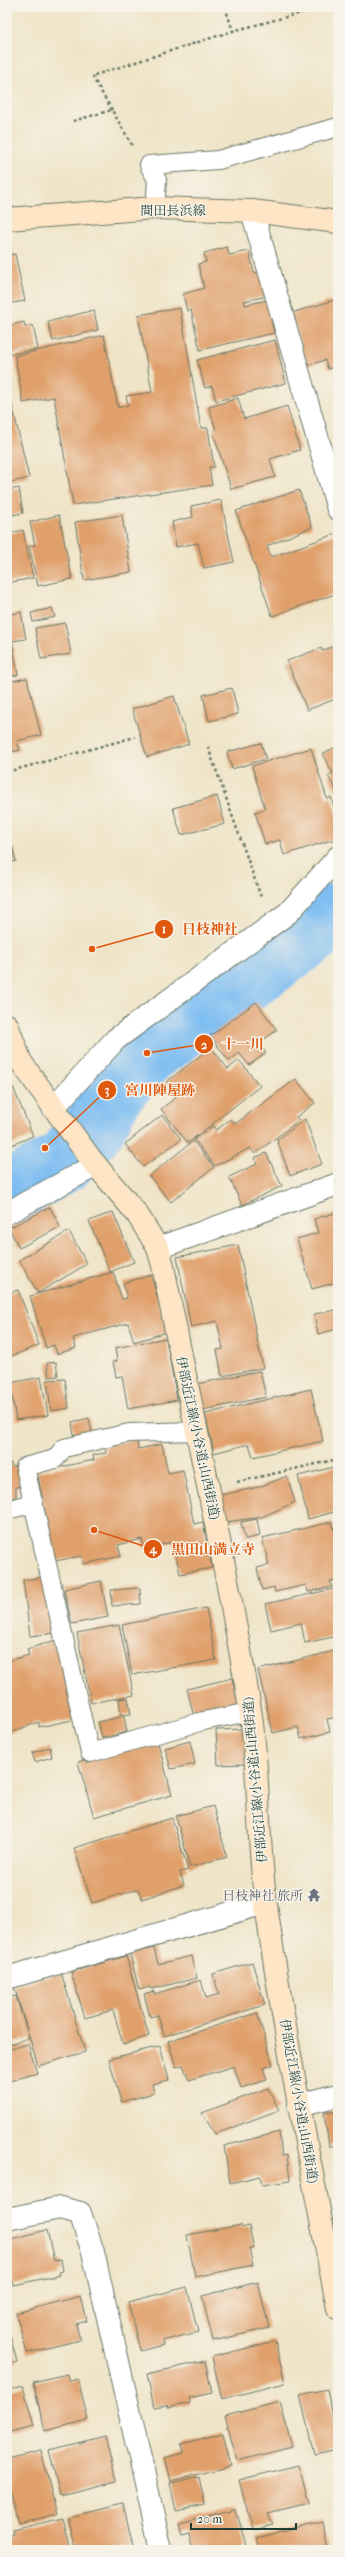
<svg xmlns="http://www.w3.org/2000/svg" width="345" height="2557" font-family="'IM FELL French Canon','Noto Serif JP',serif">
  <rect width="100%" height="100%" fill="#f7f3e8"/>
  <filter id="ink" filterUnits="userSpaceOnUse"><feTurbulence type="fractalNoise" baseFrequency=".025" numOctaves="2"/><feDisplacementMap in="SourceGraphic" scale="8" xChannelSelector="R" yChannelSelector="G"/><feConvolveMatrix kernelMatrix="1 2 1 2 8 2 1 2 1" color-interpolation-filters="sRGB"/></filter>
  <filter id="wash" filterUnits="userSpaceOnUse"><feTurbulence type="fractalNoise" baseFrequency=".012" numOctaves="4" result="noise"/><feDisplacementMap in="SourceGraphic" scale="16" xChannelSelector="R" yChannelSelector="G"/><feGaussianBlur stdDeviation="0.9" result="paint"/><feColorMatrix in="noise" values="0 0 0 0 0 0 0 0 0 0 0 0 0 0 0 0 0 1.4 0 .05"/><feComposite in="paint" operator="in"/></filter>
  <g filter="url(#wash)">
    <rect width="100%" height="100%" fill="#efe4c7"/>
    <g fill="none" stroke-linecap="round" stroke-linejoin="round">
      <polyline stroke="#7dbdf2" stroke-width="63" points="7,1193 65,1161 93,1129 112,1094 147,1053 338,914"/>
    </g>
    <g id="blocks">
      <g fill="#e0a06c">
        <polygon points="227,247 229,255 249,251 254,273 262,272 268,296 244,301 245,305 267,300 274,333 200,350 191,310 187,311 183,294 204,288 198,264 206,262 204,253"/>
        <polygon points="15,254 25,301 7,304 7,256"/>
        <polygon points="338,299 338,366 328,369 325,360 307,366 291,313"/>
        <polygon points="180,308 201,428 208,428 214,467 209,467 212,485 73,505 54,397 23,403 15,356 104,335 118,408 128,405 126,396 152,392 138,315"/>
        <polygon points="94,310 98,330 53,341 48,322"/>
        <polygon points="24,322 25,327 33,325 38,349 7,355 7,326"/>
        <polygon points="275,340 286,383 216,401 212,386 205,388 197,360"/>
        <polygon points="10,396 29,478 7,483 7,397"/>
        <polygon points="238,398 244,419 287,406 300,450 270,459 275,477 231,489 213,432 216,430 209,407"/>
        <polygon points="19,488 23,513 7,516 7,490"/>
        <polygon points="299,490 312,527 267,546 271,557 338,533 338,593 272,616 236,511"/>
        <polygon points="221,500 234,562 204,568 198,543 176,547 172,522 193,517 191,506"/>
        <polygon points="59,515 72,579 38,586 29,546 35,545 30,522"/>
        <polygon points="122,515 131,572 84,580 75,522"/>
        <polygon points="23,530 33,578 7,583 7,534"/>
        <polygon points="52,608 55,617 33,622 31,613"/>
        <polygon points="21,612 26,639 12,641 18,675 7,677 7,615"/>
        <polygon points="65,623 71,654 41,659 35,628"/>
        <polygon points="338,644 338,698 307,710 287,661 321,648 322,651"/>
        <polygon points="27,678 41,735 17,741 20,750 7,753 7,682"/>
        <polygon points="232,688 238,714 209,721 203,695"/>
        <polygon points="174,696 189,744 147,757 132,709"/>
        <polygon points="261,743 266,759 232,769 227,752"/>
        <polygon points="338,746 338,793 328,776 333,773 322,754"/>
        <polygon points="311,748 327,799 331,797 338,820 338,838 284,855 280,840 265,844 255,812 265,809 252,766"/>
        <polygon points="217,796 225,824 181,835 173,808"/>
        <polygon points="13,848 16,861 7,863 7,850"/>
        <polygon points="256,1002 277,1030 259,1043 266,1053 249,1065 239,1053 229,1061 210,1036"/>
        <polygon points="211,1047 228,1069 239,1060 260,1086 188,1143 161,1109 176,1097 165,1083"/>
        <polygon points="296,1079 315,1103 296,1117 299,1120 255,1154 250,1148 215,1166 194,1139 213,1126 216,1130 231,1119 235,1124"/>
        <polygon points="13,1087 33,1136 7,1147 7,1090"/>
        <polygon points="162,1115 181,1139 143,1167 125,1144"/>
        <polygon points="305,1119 322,1164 290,1176 277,1140"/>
        <polygon points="193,1141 214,1167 171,1202 149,1176"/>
        <polygon points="266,1153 282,1186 242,1205 229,1177 257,1164 254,1158"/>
        <polygon points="50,1207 60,1227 19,1248 9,1228"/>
        <polygon points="113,1212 134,1262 110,1272 89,1221"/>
        <polygon points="338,1212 338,1282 312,1289 297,1239 318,1233 314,1219"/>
        <polygon points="69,1231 87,1264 38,1293 19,1260"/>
        <polygon points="238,1245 263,1368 222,1376 217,1350 223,1349 217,1321 191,1327 177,1257"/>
        <polygon points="113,1272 122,1299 127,1298 123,1283 151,1275 167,1332 134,1342 128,1323 73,1338 76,1348 57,1354 54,1345 46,1348 30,1296"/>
        <polygon points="18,1290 39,1345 7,1358 7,1294"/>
        <polygon points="336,1310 338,1329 318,1334 314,1314"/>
        <polygon points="166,1338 177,1400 128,1409 122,1376 116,1377 113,1362 117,1361 115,1348"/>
        <polygon points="56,1362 58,1376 49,1377 47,1363"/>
        <polygon points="260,1371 266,1397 203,1410 197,1384"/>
        <polygon points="41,1377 48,1415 16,1420 10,1383"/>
        <polygon points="65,1379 69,1408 51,1411 47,1380"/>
        <polygon points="311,1389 323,1441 253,1457 249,1444 214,1453 205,1414"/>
        <polygon points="89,1418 92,1433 74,1436 72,1422"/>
        <polygon points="137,1439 138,1449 162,1444 168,1473 183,1470 194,1524 203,1522 212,1568 180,1574 173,1542 144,1548 142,1539 118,1545 121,1556 83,1564 82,1556 55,1561 37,1472 94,1460 93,1455 106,1453 105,1446"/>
        <polygon points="7,1463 11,1463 12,1467 17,1466 21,1486 16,1487 16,1497 7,1499"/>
        <polygon points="338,1466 338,1511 308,1519 298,1476"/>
        <polygon points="287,1476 295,1502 262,1517 226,1522 220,1495 259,1487"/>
        <polygon points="257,1519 260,1536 245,1539 241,1522"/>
        <polygon points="332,1522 338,1543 338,1580 330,1581 332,1587 308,1592 306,1585 275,1592 274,1587 262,1590 257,1568 269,1565 262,1538"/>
        <polygon points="44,1577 57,1633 30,1636 23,1580"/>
        <polygon points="101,1581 108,1617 72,1624 64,1589"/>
        <polygon points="140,1588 141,1604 112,1606 111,1590"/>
        <polygon points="338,1588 338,1636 305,1643 301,1623 271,1630 265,1604"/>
        <polygon points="206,1608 216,1660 132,1675 122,1625"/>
        <polygon points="119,1625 134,1695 91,1703 77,1633"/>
        <polygon points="59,1639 77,1719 39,1727 39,1722 9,1733 7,1728 7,1661 29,1655 27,1649"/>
        <polygon points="338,1650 338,1717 327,1719 330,1732 301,1739 298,1727 273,1733 258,1670"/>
        <polygon points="232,1678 239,1706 194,1717 187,1689"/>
        <polygon points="128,1698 131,1714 121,1715 119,1699"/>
        <polygon points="124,1716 127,1732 102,1738 98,1722"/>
        <polygon points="245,1729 246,1764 218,1765 216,1730"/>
        <polygon points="157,1739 172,1795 94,1817 78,1762"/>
        <polygon points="190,1741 195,1764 171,1769 165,1748"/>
        <polygon points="50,1747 52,1757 35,1762 32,1753"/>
        <polygon points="213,1806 227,1857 190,1867 176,1816"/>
        <polygon points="172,1818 188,1870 180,1872 184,1885 142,1899 138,1889 92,1903 74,1848"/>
        <polygon points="154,1948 158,1964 192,1956 197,1978 151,1989 150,1987 139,1990 130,1954"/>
        <polygon points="126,1956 149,2036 123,2044 113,2010 85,2018 71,1972"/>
        <polygon points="252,1962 265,2005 164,2036 158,2015 150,2017 144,1994 154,1991 154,1994 201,1980 206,1998 219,1994 213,1974"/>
        <polygon points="61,1972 85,2052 38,2066 14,1986"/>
        <polygon points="16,1996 29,2038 7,2045 7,1998"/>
        <polygon points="257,2013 273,2065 263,2068 267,2080 241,2088 234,2066 189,2080 183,2065 176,2067 168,2041"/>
        <polygon points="28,2044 37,2073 10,2081 7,2071 7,2050"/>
        <polygon points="160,2046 169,2080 152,2084 154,2093 121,2102 109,2059"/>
        <polygon points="268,2088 279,2110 215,2134 202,2113"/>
        <polygon points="338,2111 338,2145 329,2146 324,2113"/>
        <polygon points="279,2132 282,2156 287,2155 290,2181 262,2185 260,2176 230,2183 224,2146"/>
        <polygon points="241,2225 242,2228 249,2226 254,2249 249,2249 253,2265 195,2277 187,2235"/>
        <polygon points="47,2230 54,2261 61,2259 63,2271 59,2272 60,2275 14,2285 13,2281 7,2283 7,2240"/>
        <polygon points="258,2282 269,2328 213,2341 202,2296"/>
        <polygon points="187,2287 198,2332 162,2341 163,2345 140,2351 128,2302"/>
        <polygon points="81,2296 87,2321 76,2324 80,2340 27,2353 16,2313"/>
        <polygon points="7,2324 17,2362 7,2365"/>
        <polygon points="275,2341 285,2383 222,2399 212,2357"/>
        <polygon points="205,2361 212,2393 189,2398 190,2403 168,2408 167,2405 154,2407 147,2374"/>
        <polygon points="67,2374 69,2381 78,2379 88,2420 45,2431 33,2382"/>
        <polygon points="23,2386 34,2426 7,2433 7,2390"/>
        <polygon points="327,2389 338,2449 314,2454 300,2395"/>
        <polygon points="280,2402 292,2447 237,2461 225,2416"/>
        <polygon points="223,2433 231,2466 170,2481 164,2458 183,2453 181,2444"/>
        <polygon points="105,2436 116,2481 60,2495 49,2450"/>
        <polygon points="41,2451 57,2514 18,2524 9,2489 7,2489 7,2459"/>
        <polygon points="299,2465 309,2504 268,2514 273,2524 252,2529 239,2480"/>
        <polygon points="199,2477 205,2505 176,2511 170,2483"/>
        <polygon points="123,2504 133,2545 111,2550 76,2550 68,2517"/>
        <polygon points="236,2509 246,2547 235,2550 193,2550 189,2532 181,2534 178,2523"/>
        <polygon points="63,2518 71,2550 7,2550 7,2536 13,2534 12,2530"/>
        <polygon points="323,2522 329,2550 259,2550 256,2538"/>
      </g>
    </g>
  </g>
  <g filter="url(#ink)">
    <use href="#blocks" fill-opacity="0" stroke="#687767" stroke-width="1"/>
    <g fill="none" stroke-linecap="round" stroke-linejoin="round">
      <g stroke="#687767" stroke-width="20">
        <g id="service">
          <polyline points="155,208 157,180 149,165 218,160 338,127"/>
          <polyline points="195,1431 129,1433 64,1448 55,1459 25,1467 90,1753 203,1721 250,1712"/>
          <polyline points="7,1510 34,1503"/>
        </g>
      </g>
      <g stroke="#687767" stroke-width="24">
        <g id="minor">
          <polyline points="252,211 338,509"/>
          <polyline points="53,1108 116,1039 288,913 338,857"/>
          <polyline points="7,1213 96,1165"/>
          <polyline points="158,1248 338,1184"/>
          <polyline points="7,1978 265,1903"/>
          <polyline points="298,2105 338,2095"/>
          <polyline points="7,2219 60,2208 80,2213 93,2252 161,2550"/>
        </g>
      </g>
      <g stroke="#687767" stroke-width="24">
        <g id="secondary">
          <polyline points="7,219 155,208 252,211 338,222"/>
          <path d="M7,1025L21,1062L90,1158L137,1214L158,1248L163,1266C192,1414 226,1561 250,1709C260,1774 257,1841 266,1905C285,2040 312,2174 338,2308"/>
        </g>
      </g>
      <g stroke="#687767" stroke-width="2.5" stroke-dasharray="3 3" stroke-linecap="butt">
        <polyline points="225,7 233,31"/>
        <polyline points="112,110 92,76 233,31 324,7"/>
        <polyline points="73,121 112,110 132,145"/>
        <polyline points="208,747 261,897"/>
        <polyline points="7,772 135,737"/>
        <polyline points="237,1482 338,1459"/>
      </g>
      <use href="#service" stroke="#fff" stroke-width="18"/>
      <use href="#minor" stroke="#fff" stroke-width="22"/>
      <use href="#secondary" stroke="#fde5c5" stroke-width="22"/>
    </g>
  </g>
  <defs>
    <g id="temple-bare" transform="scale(1.08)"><path d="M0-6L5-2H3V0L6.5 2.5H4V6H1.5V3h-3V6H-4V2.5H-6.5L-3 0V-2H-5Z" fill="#6b7280" stroke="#f7f3e8" stroke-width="2.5" paint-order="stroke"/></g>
  </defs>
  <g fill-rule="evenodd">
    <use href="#temple-bare" x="314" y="1895"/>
  </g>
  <g text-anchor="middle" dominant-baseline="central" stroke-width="3" stroke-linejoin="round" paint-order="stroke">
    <g font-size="13" fill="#1f3d34" stroke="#f7f3e8">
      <text x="173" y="210">間田長浜線</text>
      <text transform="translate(198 1438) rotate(78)">伊部近江線(小谷道;山西街道)</text>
      <text transform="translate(255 1780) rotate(-95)">伊部近江線(小谷道;山西街道)</text>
      <text transform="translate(299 2101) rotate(80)">伊部近江線(小谷道;山西街道)</text>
    </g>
    <g font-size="13" fill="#5b616d" stroke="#f7f3e8" text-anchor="end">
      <text x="303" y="1895">日枝神社 旅所</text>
    </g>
  </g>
  <path fill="none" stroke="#de580e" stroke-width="1.5" d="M92 949L164 929M147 1053L204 1044M45 1148L107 1090M94 1530L153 1549"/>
  <g fill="#de580e" stroke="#f7f3e8" stroke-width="1.5">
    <circle cx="92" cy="949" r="4"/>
    <circle cx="147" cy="1053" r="4"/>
    <circle cx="45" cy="1148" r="4"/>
    <circle cx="94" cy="1530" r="4"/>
    <circle cx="164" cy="929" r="10"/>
    <circle cx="204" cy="1044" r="10"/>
    <circle cx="107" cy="1090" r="10"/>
    <circle cx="153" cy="1549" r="10"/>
  </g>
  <g font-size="12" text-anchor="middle" font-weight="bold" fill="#fff">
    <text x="164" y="933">1</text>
    <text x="204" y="1049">2</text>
    <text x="107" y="1094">3</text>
    <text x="153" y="1553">4</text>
  </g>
  <g font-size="14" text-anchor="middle" font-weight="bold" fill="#de580e" stroke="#f7f3e8" stroke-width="3" stroke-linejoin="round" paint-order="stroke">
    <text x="210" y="934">日枝神社</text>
    <text x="243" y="1049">十一川</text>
    <text x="160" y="1095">宮川陣屋跡</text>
    <text x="213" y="1554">黒田山満立寺</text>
  </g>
  <rect width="345" height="2557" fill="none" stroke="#f7f3e8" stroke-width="24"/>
  <path d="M191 2523v6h105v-6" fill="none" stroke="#1f3d34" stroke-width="2"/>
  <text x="197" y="2523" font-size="12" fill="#1f3d34" stroke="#f7f3e8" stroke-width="3" paint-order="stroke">20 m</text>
</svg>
